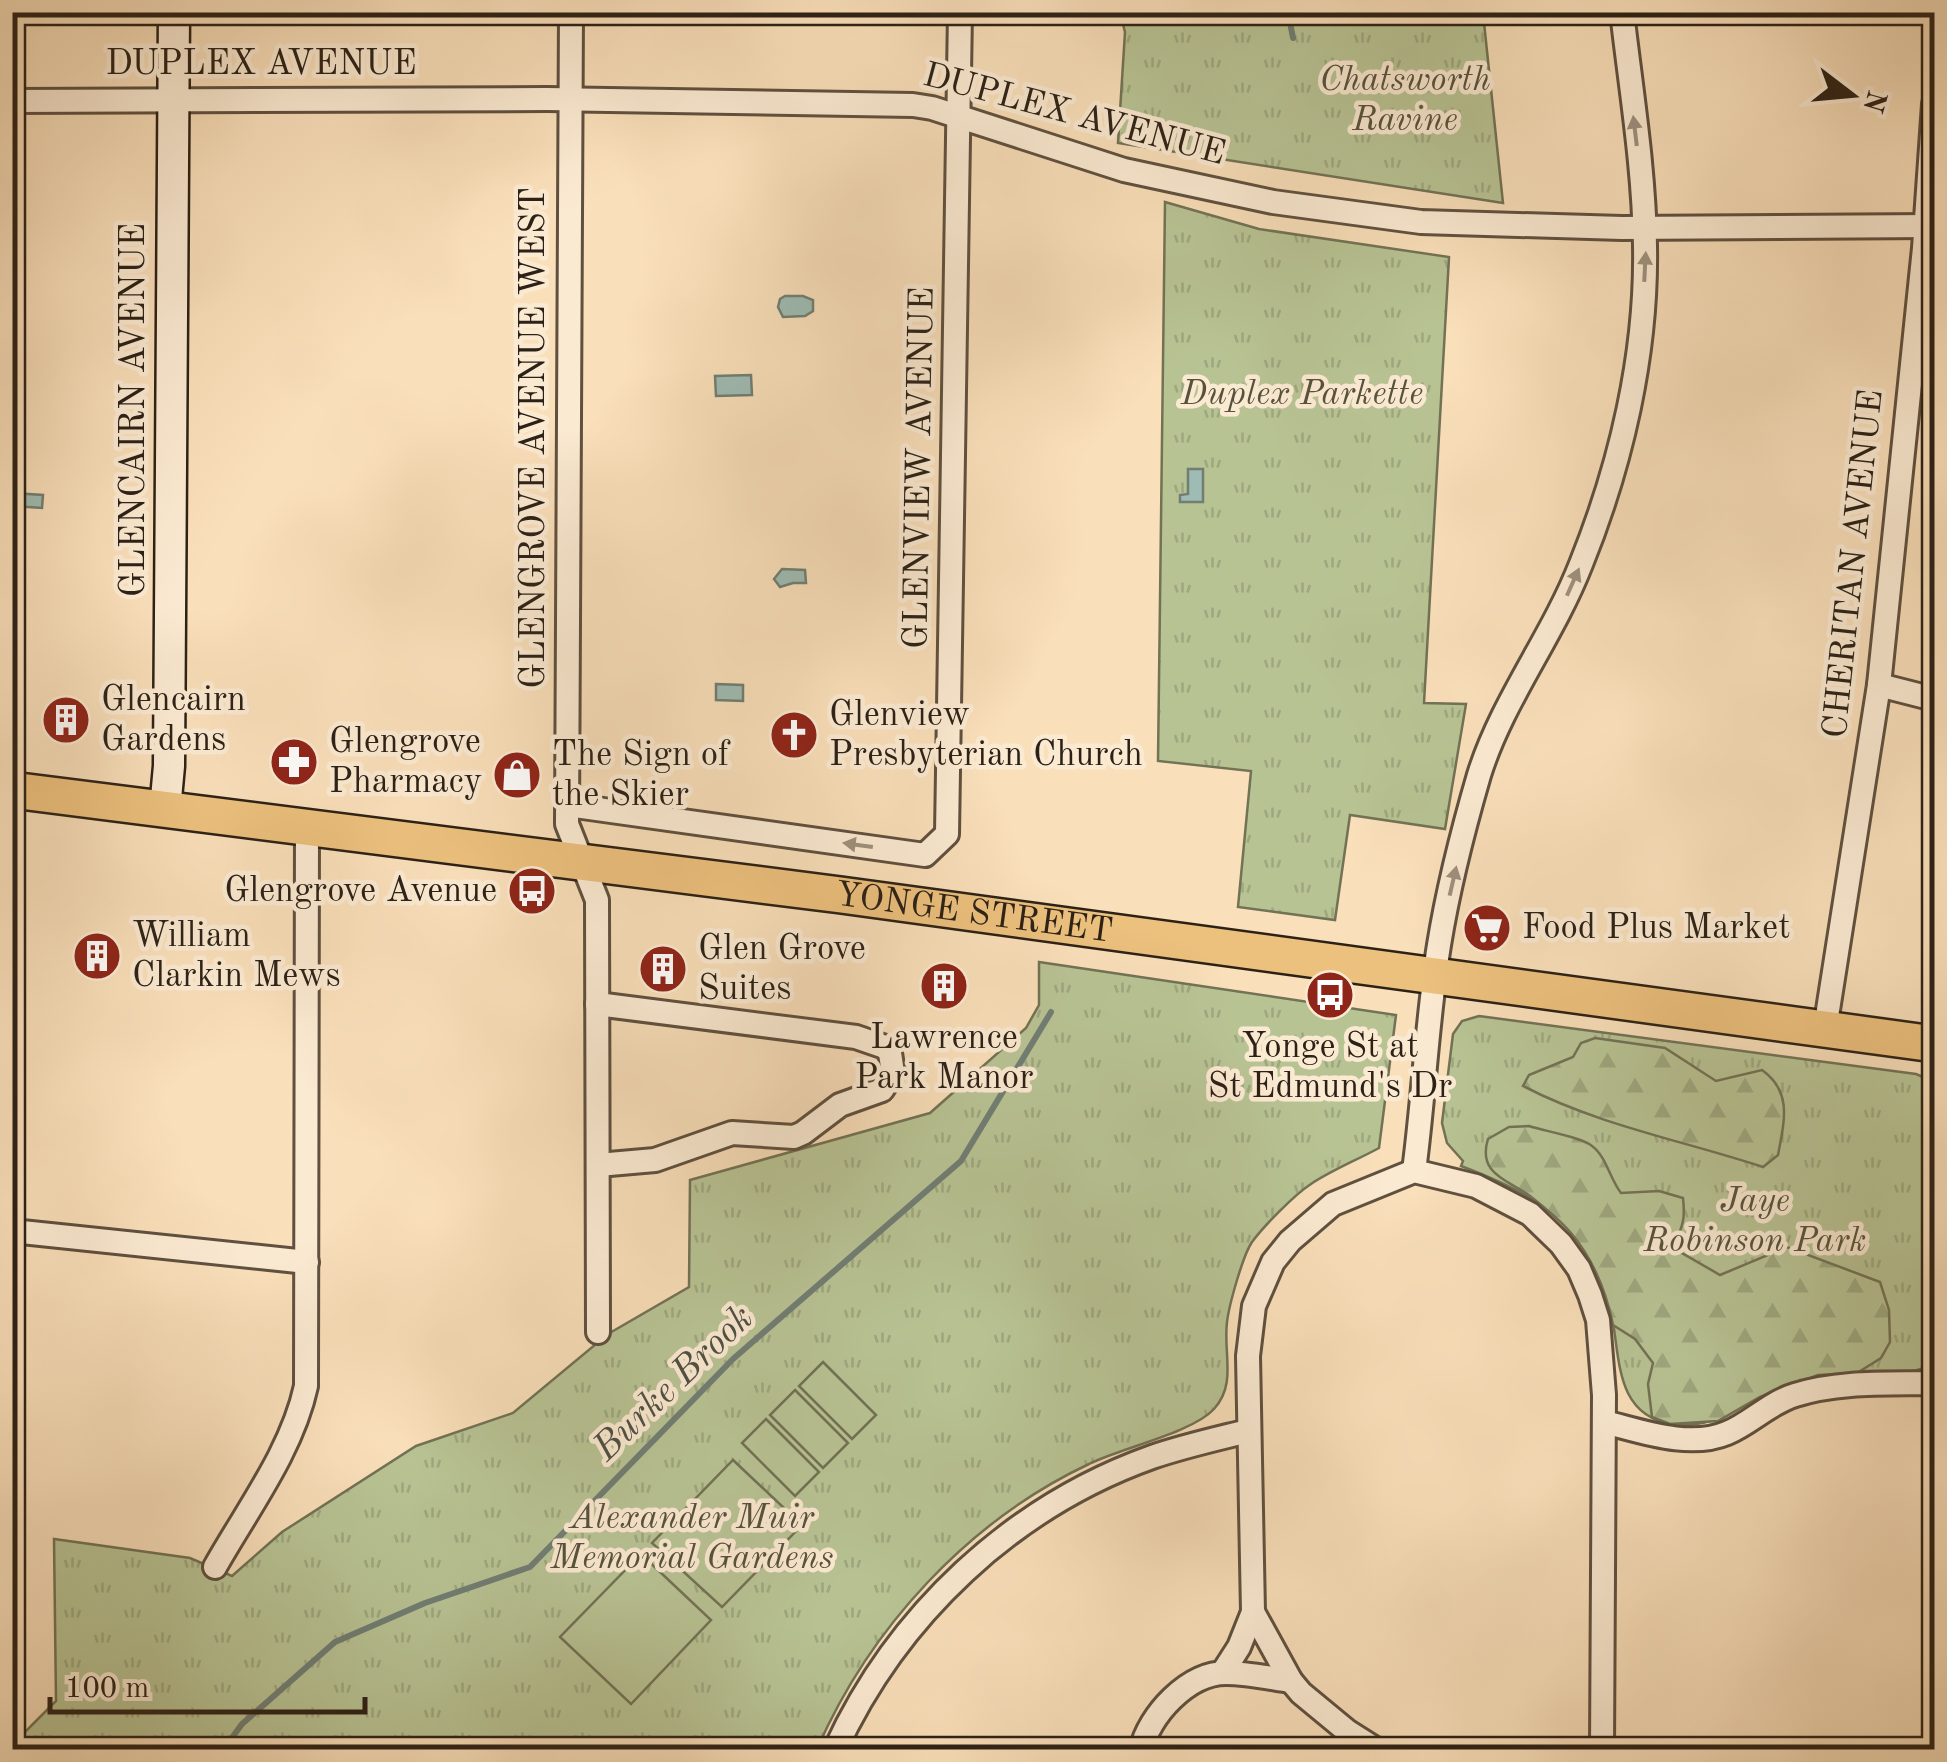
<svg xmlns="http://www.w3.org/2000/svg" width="1947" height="1762" font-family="'Old Standard TT',serif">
  <defs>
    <pattern id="grass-tufts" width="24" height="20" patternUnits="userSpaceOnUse" patternTransform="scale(2.5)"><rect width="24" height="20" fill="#b8c394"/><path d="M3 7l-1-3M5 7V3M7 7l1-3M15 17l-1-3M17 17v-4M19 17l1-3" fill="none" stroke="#9ea77f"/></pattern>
    <pattern id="forest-firs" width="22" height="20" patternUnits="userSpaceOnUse" patternTransform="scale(2.5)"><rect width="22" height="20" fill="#b8c394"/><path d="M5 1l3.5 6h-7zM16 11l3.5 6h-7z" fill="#9ea77f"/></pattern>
  </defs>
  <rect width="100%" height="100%" fill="#f9dfba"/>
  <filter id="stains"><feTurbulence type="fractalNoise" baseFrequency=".002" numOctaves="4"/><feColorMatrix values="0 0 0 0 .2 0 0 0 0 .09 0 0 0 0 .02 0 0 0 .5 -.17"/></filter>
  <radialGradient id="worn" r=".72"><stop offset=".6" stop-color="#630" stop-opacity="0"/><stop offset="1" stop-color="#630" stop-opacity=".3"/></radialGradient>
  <g fill="url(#grass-tufts)" stroke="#727255" stroke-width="2.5">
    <polygon points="1120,13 1483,13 1503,203 1118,143 1125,32"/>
    <polygon points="1165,202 1259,229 1449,257 1424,703 1466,704 1445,829 1350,815 1335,920 1238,907 1251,771 1158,761"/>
    <path d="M1039,962L1396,1015L1379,1148C1357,1160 1332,1170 1311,1184C1294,1195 1264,1226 1252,1242C1243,1255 1229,1305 1227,1322C1223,1353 1237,1384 1214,1409C1192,1433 1121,1448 1089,1464C968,1521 870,1628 817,1749L13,1750V1744L56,1701L54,1539L190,1558L232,1576L282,1532L416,1446L513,1413L608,1334L689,1287L690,1180L930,1113L1026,1028L1039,1005Z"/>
    <path d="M1479,1016L1916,1074L1928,1079L1932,1091L1933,1349L1931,1358L1925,1363L1927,1367L1914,1371C1883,1372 1845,1368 1815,1376C1796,1381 1775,1389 1758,1398C1729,1413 1706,1429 1672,1424C1621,1416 1620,1370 1614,1329C1610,1307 1604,1284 1593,1264C1564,1209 1516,1187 1461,1166L1463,1161L1447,1143L1442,1123L1453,1034L1462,1021Z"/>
  </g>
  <g fill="url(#forest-firs)" stroke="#727255" stroke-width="2.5">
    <path d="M1595,1038L1665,1048L1716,1081L1762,1070C1793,1092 1784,1122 1778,1155L1763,1167C1684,1141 1598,1125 1523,1086L1529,1075L1573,1057L1581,1043Z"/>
    <path d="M1529,1126C1544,1131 1581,1137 1592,1146C1606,1156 1610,1179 1621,1193L1659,1191L1683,1198C1686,1226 1680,1225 1675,1249L1720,1275L1787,1247L1880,1282L1889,1310L1890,1342L1881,1358L1857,1373L1818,1375L1760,1397L1718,1421L1670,1424L1652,1417L1648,1384L1653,1363L1635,1339L1613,1325C1606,1291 1594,1260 1571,1233C1559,1219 1544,1207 1530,1196C1508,1180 1477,1174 1488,1139L1509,1127Z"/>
  </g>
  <g fill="#b8c394" stroke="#727255" stroke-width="2.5">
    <polygon points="823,1362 876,1415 852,1439 799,1386"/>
    <polygon points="795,1390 848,1443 823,1468 770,1415"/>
    <polygon points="766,1419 819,1472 795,1496 742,1443"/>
    <polygon points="733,1460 802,1525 722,1607 652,1543"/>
    <polygon points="641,1554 711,1620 631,1704 560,1637"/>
  </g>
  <g fill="#9ebcb3" stroke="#707e74" stroke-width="2.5">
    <polygon points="785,296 803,296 813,300 813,311 805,316 783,317 778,307 780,299"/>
    <polygon points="751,375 752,395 716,396 715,376"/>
    <polygon points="1188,469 1203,469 1203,502 1180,502 1180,495 1188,494"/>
    <polygon points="13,493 43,495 42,508 13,506"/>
    <polygon points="782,569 805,570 806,583 793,583 780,587 774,579"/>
    <polygon points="716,684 743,685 743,701 716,700"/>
  </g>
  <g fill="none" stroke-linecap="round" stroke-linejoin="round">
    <g stroke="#707e74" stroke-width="6">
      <polyline points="1288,12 1293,38"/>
      <polyline points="223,1750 242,1724 335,1642 425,1603 530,1567 733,1359 961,1161 1051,1012"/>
    </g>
    <g stroke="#5f503f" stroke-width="28">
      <g id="street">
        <polyline points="571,12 567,824 597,900 598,1332"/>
        <polyline points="12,101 547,99 913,105 932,108 1124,170 1273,202 1421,222 1622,228 1934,226"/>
        <polyline points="1879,685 1934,699"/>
        <polyline points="568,805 925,855 947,834 960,12"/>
        <polyline points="597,1004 856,1037 885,1047 890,1053 893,1073 882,1090 840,1105 803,1133 794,1137 732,1133 655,1160 598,1165"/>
        <polyline points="1825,1029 1879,685 1924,248 1934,104"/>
        <path d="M1414,1171C1424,1096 1427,1020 1439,945C1448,889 1463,830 1479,775C1502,701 1552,638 1581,564C1621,465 1647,354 1645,246C1644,168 1631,90 1622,12"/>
        <polyline points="12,1231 307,1262"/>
        <path d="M1604,1422C1641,1431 1689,1449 1727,1433C1751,1423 1769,1403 1795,1395C1839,1381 1889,1384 1934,1383"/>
        <path d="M215,1567C247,1510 292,1451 306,1386L307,825"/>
        <polyline points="1223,1672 1239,1647 1253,1612"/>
        <path d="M835,1750C897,1615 1012,1507 1152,1457C1184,1446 1216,1439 1248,1431"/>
        <path d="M1141,1750C1149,1715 1188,1673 1226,1673C1247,1673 1270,1678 1291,1681"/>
        <polyline points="1377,1750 1347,1731 1301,1693 1291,1681 1253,1612 1248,1356 1254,1306 1273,1262 1290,1241 1333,1204 1414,1171 1476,1186 1530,1214 1561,1244 1579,1269 1590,1295 1598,1320 1604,1395 1602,1750"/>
      </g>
    </g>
    <g stroke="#2c2116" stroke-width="35">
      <polyline id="secondary" points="165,809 169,766 174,12"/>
    </g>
    <g stroke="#2c2116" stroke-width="40">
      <g id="primary">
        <path id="s1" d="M12,790L841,895L1934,1044"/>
      </g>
    </g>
    <use href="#street" stroke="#fbead2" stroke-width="22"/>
    <use href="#secondary" stroke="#fbead2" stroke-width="30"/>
    <use href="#primary" stroke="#ecc07d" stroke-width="35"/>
  </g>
  <defs><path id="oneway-solid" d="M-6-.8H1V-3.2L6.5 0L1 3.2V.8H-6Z" transform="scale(2.5)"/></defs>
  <g fill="#9e907d">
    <use href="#oneway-solid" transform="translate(1635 131) rotate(-97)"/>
    <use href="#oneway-solid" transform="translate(1645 267) rotate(-87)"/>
    <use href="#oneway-solid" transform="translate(1573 582) rotate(-66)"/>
    <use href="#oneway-solid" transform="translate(858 845) rotate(-172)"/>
    <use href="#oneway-solid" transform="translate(1453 881) rotate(-77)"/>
  </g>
  <defs>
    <g id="building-disc" transform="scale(2.5)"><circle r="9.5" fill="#8f2418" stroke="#fbead2"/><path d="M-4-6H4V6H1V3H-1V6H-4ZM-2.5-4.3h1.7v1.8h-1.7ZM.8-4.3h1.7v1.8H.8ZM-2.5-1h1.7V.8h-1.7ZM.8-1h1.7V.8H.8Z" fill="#fff"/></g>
    <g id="church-disc" transform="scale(2.5)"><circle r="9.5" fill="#8f2418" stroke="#fbead2"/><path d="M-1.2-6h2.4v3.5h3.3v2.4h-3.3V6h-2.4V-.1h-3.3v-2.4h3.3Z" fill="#fff"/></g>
    <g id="pharmacy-disc" transform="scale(2.5)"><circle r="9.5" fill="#8f2418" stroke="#fbead2"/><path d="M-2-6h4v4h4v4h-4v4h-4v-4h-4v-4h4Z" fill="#fff"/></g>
    <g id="shop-disc" transform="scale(2.5)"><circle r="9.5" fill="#8f2418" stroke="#fbead2"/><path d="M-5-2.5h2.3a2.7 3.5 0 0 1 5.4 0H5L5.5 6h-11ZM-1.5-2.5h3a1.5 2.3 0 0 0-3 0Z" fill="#fff"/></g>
    <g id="bus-disc" transform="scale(2.5)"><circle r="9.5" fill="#8f2418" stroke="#fbead2"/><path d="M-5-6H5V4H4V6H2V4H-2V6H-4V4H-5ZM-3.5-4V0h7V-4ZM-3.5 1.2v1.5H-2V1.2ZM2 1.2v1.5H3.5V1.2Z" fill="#fff"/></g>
    <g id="supermarket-disc" transform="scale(2.5)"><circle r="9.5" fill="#8f2418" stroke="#fbead2"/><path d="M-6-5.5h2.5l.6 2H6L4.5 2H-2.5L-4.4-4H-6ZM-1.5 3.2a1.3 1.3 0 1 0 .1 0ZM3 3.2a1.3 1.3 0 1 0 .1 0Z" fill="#fff"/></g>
  </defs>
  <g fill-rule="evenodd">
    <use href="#building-disc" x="66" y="720"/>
    <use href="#church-disc" x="794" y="735"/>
    <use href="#pharmacy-disc" x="294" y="762"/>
    <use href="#shop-disc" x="517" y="775"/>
    <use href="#bus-disc" x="532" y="891"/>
    <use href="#supermarket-disc" x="1487" y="928"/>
    <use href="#building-disc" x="97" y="956"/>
    <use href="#building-disc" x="663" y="969"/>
    <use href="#building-disc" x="944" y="986"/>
    <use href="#bus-disc" x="1330" y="995"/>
  </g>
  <g text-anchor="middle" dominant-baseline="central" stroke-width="9" stroke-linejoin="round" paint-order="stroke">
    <g font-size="35" fill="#2c2116" stroke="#fbead2">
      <text x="261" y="64">DUPLEX AVENUE</text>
      <text transform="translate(1074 115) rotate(15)">DUPLEX AVENUE</text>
      <text transform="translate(134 410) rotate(-90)">GLENCAIRN AVENUE</text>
      <text transform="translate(534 438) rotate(-90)">GLENGROVE AVENUE WEST</text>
      <text transform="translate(920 468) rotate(-89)">GLENVIEW AVENUE</text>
      <text transform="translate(1854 564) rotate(-84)">CHERITAN AVENUE</text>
      <text stroke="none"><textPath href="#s1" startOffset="970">YONGE STREET</textPath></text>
    </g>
    <g font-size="35" font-style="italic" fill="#56523c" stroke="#fbead2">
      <text x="1405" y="80">Chatsworth<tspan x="1405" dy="40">Ravine</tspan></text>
      <text x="1302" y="394">Duplex Parkette</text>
      <text x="1755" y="1201">Jaye<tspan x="1755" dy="40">Robinson Park</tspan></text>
      <text x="692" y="1518">Alexander Muir<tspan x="692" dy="40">Memorial Gardens</tspan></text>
    </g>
    <g font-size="35" fill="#2c2116" stroke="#fbead2" text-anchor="start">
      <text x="101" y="700">Glencairn<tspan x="101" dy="40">Gardens</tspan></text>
      <text x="829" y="715">Glenview<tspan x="829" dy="40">Presbyterian Church</tspan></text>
      <text x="329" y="742">Glengrove<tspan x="329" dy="40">Pharmacy</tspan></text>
      <text x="552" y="755">The Sign of<tspan x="552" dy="40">the Skier</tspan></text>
      <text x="497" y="891" text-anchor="end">Glengrove Avenue</text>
      <text x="1522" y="928">Food Plus Market</text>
      <text x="132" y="936">William<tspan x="132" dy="40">Clarkin Mews</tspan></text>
      <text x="698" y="949">Glen Grove<tspan x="698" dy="40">Suites</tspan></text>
      <text x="944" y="1038" text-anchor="middle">Lawrence<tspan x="944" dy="40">Park Manor</tspan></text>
      <text x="1330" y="1047" text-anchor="middle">Yonge St at<tspan x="1330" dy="40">St Edmund's Dr</tspan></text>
    </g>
    <g font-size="38" font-style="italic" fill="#4e5045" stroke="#fbead2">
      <text transform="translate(674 1384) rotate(-44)">Burke Brook</text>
    </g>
  </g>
  <rect width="1947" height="1762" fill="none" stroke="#f9dfba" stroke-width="50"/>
  <rect x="15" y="15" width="1917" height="1732" fill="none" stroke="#2c2116" stroke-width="5"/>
  <rect x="25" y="25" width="1897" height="1712" fill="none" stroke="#2c2116" stroke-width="2.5"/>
  <g transform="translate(1852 95) rotate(106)" stroke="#fbead2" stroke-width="8" paint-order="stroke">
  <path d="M0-8L18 38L0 25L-18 38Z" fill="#2c2116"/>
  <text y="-15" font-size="28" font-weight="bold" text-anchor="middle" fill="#2c2116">N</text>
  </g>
  <path d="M50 1697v15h315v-15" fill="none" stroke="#2c2116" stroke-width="5"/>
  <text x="65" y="1697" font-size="30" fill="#2c2116" stroke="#fbead2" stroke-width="8" paint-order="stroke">100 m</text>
  <rect width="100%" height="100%" filter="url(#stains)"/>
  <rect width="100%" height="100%" fill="url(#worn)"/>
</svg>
